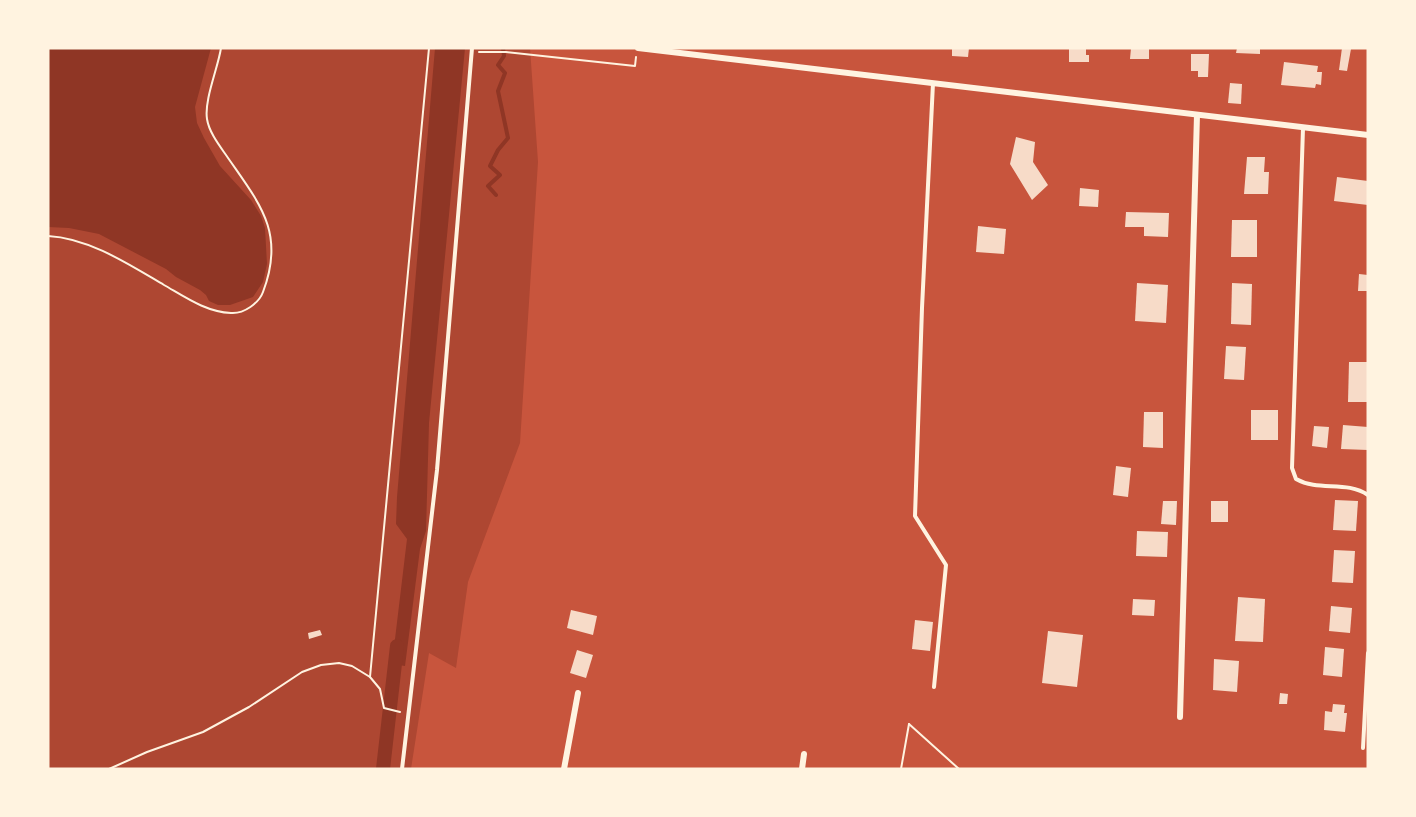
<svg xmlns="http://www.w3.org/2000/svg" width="1416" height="817" font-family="'IBM Plex Serif',serif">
  <rect width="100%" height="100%" fill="#c8553d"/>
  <polygon fill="#ae4732" points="48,48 530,48 538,162 520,443 468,582 456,668 429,653 411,769 48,769"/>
  <g fill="#8f3625">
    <polygon points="53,48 211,48 195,107 197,123 204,138 220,166 251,200 261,216 265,228 267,264 263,282 253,297 230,305 218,305 209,301 206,295 200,290 176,277 166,269 99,234 69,228 48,227 48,50"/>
    <polygon points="435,48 465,48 429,423 426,531 420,549 405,666 392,664 407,539 396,524 397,497"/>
  </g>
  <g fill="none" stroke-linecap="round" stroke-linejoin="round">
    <polyline stroke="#8f3625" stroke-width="4" points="496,195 488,186 500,175 490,166 498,150 508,138 498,91 505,73 498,65 504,56 503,48"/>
    <polyline stroke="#8f3625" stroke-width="14" points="383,769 397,646"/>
  </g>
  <g fill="#f7dbc8">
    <polygon points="952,48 969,48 968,57 952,56"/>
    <polygon points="1069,48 1086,48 1086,55 1089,55 1089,62 1069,62"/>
    <polygon points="1131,48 1149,48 1149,59 1130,59"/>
    <polygon points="1237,48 1260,48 1260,54 1236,53"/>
    <polygon points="1342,48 1351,49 1347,71 1339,70"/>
    <polygon points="1191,54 1209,54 1208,77 1198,77 1198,71 1191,71"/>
    <polygon points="1284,62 1318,66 1317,72 1322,72 1321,85 1316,84 1315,88 1281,85"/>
    <polygon points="1230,83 1242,84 1241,104 1228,103"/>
    <polygon points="1016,137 1035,142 1033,162 1048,185 1032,200 1010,164"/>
    <polygon points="1247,157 1265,157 1264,172 1269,172 1268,194 1244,194"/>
    <polygon points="1337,177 1368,181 1368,205 1334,201"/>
    <polygon points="1080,188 1099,190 1098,207 1079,206"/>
    <polygon points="1126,212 1169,213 1168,237 1144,236 1144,227 1125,227"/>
    <polygon points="1232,220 1257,220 1257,257 1231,257"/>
    <polygon points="978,226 1006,229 1004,254 976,252"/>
    <polygon points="1359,274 1368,275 1368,291 1358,291"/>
    <polygon points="1137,283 1168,285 1166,323 1135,321"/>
    <polygon points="1232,283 1252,284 1251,325 1231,324"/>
    <polygon points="1226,346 1246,347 1244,380 1224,379"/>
    <polygon points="1349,362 1368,362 1368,402 1348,402"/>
    <rect x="1251" y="410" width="27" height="30"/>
    <polygon points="1144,412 1163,412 1163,448 1143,447"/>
    <polygon points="1343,425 1368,427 1368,450 1341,449"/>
    <polygon points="1314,426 1329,427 1327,448 1312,446"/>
    <polygon points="1116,466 1131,468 1128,497 1113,495"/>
    <polygon points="1335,500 1358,501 1356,531 1333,530"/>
    <polygon points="1163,501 1177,501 1176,525 1161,524"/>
    <rect x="1211" y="501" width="17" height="21"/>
    <polygon points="1137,531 1168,532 1167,557 1136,556"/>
    <polygon points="1334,550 1355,551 1353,583 1332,582"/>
    <polygon points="1238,597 1265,599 1263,642 1235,641"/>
    <polygon points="1133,599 1155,600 1154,616 1132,615"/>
    <polygon points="1331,606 1352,608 1350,633 1329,631"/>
    <polygon points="571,610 597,616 593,635 567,628"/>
    <polygon points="915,620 933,622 930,651 912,649"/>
    <polygon points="320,630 322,635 309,639 308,633"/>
    <polygon points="1048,631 1083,635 1077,687 1042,683"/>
    <polygon points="1325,647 1344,649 1342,677 1323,675"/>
    <polygon points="577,650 593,655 586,678 570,673"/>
    <polygon points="1214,659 1239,661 1237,692 1213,690"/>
    <polygon points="1280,693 1288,694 1287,704 1279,704"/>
    <polygon points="1333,704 1345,705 1344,713 1347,713 1345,732 1324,730 1325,711 1332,712"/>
  </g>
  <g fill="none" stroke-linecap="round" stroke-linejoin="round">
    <g stroke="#fff3e0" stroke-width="2">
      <polyline points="479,52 506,52 635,66 636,57"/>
      <path d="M48,236C89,238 130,265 164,285C185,297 206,312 231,313C244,314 259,303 263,292C286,232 259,203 226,155C219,145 209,132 207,119C204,100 218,68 221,48"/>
      <polyline points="370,677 429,48"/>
      <polyline points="909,724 959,769"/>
      <polyline points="109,769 147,752 203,732 249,707 302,672 321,665 339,663 352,666 370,677 380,689 384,708 400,712"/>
      <polyline points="901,769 909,724"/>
    </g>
    <g stroke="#fff3e0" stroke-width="4">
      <polyline points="933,83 922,308 915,516 946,565 934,687"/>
      <path d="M1303,128L1292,468L1296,479C1319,492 1346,480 1368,495"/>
      <polyline points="1363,748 1368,653"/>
      <polyline points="402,769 437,470 472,48"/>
    </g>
    <g stroke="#fff3e0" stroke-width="6">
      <polyline points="638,48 1368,135"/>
      <polyline points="1180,717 1197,115"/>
      <polyline points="564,769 578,693"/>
      <polyline points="802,769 804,754"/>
    </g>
  </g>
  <rect width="1416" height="817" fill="none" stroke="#fff3e0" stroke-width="99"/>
</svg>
